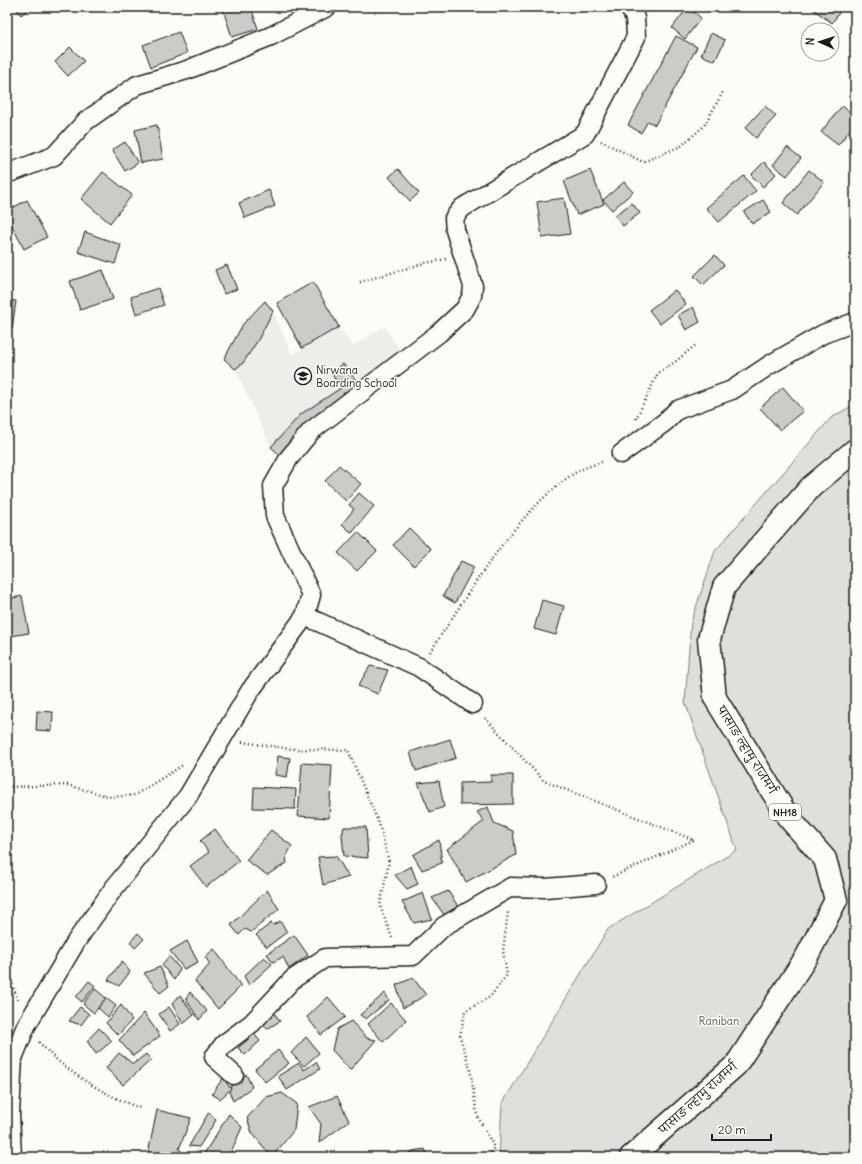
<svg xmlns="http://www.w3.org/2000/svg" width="862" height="1164" font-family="Delius,'Playpen Sans Deva',sans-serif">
  <rect width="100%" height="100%" fill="#fdfcf7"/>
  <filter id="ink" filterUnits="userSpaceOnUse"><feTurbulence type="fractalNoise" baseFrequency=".025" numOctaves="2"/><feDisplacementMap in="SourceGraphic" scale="8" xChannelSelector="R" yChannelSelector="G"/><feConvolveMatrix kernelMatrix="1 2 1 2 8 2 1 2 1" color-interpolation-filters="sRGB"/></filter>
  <g filter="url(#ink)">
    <polygon fill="#eeede9" points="265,301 273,311 292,355 336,324 353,346 385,326 401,352 358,383 311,423 283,458 271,447 235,369 243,324"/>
    <polygon fill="#e0dfdb" stroke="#7e7e7c" points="855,404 855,1157 499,1157 502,1104 608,929 737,850 685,702 691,622 715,551 831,418"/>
    <g fill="#cccbc8" stroke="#1c1c1c">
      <polygon points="15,7 32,7 21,15"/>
      <polygon points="222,7 251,7 258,29 232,37"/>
      <polygon points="688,7 701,18 685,39 672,28"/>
      <polygon points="810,7 843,7 832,23"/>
      <polygon points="179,32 187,53 151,67 143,45"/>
      <polygon points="711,33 725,40 715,61 701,55"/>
      <polygon points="676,36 697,47 655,125 648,121 641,133 628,125"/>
      <polygon points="70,47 84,61 68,76 55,62"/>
      <polygon points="765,106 776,116 756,138 745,128"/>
      <polygon points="842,106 855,116 855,124 838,145 821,132"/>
      <polygon points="157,125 163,159 141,163 135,130"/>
      <polygon points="125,142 138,163 125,171 112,150"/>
      <polygon points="787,147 801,158 787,176 773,165"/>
      <polygon points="764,162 776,174 763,187 751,175"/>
      <polygon points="398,169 419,193 410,201 389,177"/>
      <polygon points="590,170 604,204 577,215 564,181"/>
      <polygon points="809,170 824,182 797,215 783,203"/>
      <polygon points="103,172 132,195 110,223 81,199"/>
      <polygon points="744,176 756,191 719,222 706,208"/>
      <polygon points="624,182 633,192 612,210 603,200"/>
      <polygon points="269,190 275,206 245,218 239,203"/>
      <polygon points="564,198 570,234 542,238 537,202"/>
      <polygon points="27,200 47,237 24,249 7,216 7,211"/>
      <polygon points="763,200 771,212 752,224 744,212"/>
      <polygon points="632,203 640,213 623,226 615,215"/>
      <polygon points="85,232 121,245 115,264 78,252"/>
      <polygon points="715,255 724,265 703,285 694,276"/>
      <polygon points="227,265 237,289 224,294 215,270"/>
      <polygon points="103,270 113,299 80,310 70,281"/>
      <polygon points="313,282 339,327 302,348 277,303"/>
      <polygon points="158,288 164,305 136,314 131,297"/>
      <polygon points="675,290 686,304 660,324 649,310"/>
      <polygon points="7,300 16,301 12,329 7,328"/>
      <polygon points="265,301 273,311 258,340 243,363 235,369 224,359 243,324"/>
      <polygon points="693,307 700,322 686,330 678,315"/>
      <polygon points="343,364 358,383 311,423 283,458 271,447 301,414 341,388 331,373"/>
      <polygon points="783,387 803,411 780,430 760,408"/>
      <polygon points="339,465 361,484 346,501 325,481"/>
      <polygon points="359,493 374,506 352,533 342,524 354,509 349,505"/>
      <polygon points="409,528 431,549 414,566 393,545"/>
      <polygon points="358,532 377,551 357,571 338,553"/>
      <polygon points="461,561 474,567 455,603 443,596"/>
      <polygon points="22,596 29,633 11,636 7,616 7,599"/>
      <polygon points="542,600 564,606 556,635 534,629"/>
      <polygon points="370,666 388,670 378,694 358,686"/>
      <polygon points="37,711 53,712 52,731 36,730"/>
      <polygon points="450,739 456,758 416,771 410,752"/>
      <polygon points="278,756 290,758 287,777 275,775"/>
      <polygon points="302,763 332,765 329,818 298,816"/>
      <polygon points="491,775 513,775 513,804 460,805 460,783 491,782"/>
      <polygon points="439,781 444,807 430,812 418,783"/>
      <polygon points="254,787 296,789 295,809 253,808"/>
      <polygon points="488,807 494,823 513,831 516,855 466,882 447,849 484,821 477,812"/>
      <polygon points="344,827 366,827 368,858 344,856 342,835"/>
      <polygon points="215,829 239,861 206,887 190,866 209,852 200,841"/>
      <polygon points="271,830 292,846 286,857 287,863 267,875 246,860"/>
      <polygon points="439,840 442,863 422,870 413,855"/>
      <polygon points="336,856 349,877 323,885 318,857"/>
      <polygon points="411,866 418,884 407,889 395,875"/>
      <polygon points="267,890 279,909 251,932 245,929 239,935 231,925"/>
      <polygon points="448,891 458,906 445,916 432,898"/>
      <polygon points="423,893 432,919 414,923 402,902"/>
      <polygon points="280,921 287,932 267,947 256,935 271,923 274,925"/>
      <polygon points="138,933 144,939 135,948 130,942"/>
      <polygon points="294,935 308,955 289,969 283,957 273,962 267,954"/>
      <polygon points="187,941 198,962 184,969 170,951"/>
      <polygon points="214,949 241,986 218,1009 195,981 210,964 205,957"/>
      <polygon points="169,956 180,969 174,980 162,965"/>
      <polygon points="264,957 272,964 249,985 244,976"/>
      <polygon points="122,961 130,972 119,986 108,980"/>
      <polygon points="160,967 169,986 160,993 144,973"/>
      <polygon points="413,978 426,995 403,1008 396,985"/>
      <polygon points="89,981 95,986 82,1002 76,997"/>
      <polygon points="95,989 106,998 94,1013 83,1004"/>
      <polygon points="190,992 207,1011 199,1020 186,999"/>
      <polygon points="385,993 389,1000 366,1019 360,1015"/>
      <polygon points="180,995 194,1015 183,1024 172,1004"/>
      <polygon points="328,997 345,1017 321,1035 307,1017"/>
      <polygon points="106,998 116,1006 108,1017 98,1008"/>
      <polygon points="391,1003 406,1020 383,1042 368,1024"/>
      <polygon points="121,1005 132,1020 118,1035 106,1023"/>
      <polygon points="80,1007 89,1014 81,1025 69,1021"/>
      <polygon points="169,1007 180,1024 170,1031 159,1014"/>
      <polygon points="272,1010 280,1021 267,1029 260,1019"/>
      <polygon points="144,1013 160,1036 133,1056 119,1040"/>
      <polygon points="351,1021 367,1038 376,1040 350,1070 332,1050 337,1029"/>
      <polygon points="99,1028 112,1041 96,1054 87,1041"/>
      <polygon points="254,1034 260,1041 245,1055 238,1048"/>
      <polygon points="306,1037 319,1053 304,1066 291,1053"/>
      <polygon points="278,1050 289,1063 265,1082 255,1069"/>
      <polygon points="119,1053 133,1064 146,1054 151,1060 123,1085 106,1068"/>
      <polygon points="316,1062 320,1069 287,1090 278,1076 299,1063 304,1070"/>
      <polygon points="246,1074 252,1087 233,1101 228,1089"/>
      <polygon points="223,1078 231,1089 220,1099 212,1094"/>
      <polygon points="282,1093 297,1104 294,1130 272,1157 252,1133 247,1118 266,1097"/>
      <polygon points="337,1096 349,1121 319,1143 321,1124 309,1107"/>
      <polygon points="157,1110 191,1118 179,1149 187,1157 153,1157 148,1154"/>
      <polygon points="209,1112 216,1120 199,1147 189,1146"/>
      <polygon points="229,1114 242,1127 229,1157 202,1157"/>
      <polygon points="425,1149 428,1157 406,1157 412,1151"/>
    </g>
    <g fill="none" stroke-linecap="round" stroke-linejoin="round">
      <g stroke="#1c1c1c" stroke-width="21">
        <g id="minor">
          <polyline points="7,171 12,172 54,156 86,121 137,85 187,70 271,36 327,7"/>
          <polyline points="621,454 665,422 677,410 732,390 771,364 823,334 855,322"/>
          <polyline points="305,616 419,667 473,704"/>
          <polyline points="234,1075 214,1057 224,1044 252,1023 293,979 325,958 413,956 444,926 511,887 545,888 596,884"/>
          <polyline points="12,1157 10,1113 13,1058 26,1026 77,940 114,888 188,796 250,691 305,616 311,595 275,516 273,486 289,458 311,431 439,333 465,309 472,296 473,286 455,230 454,218 462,208 585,134 636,37 635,18 629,7"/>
        </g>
      </g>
      <g stroke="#1c1c1c" stroke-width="25">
        <polyline id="primary" points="631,1157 736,1065 807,956 836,900 825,859 788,817 715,698 709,639 724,587 811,487 855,450"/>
      </g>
      <g stroke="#1c1c1c" stroke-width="2.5" stroke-dasharray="1 3" stroke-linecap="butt">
        <polyline points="601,141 643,162 681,146 704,126 724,90"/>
        <polyline points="360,282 425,263 446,259"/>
        <polyline points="636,419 658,373 675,362 697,344"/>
        <path d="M430,652C471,591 512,516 573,474C582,468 594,465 604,461"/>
        <polyline points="485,718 544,781 694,840 612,877"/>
        <polyline points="242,742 291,749 348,750 379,824 389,862 380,906 392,938"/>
        <polyline points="7,787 67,785 111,797 135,795 183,765"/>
        <polyline points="7,969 18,1001"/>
        <path d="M39,1042C64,1071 104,1095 140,1108"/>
        <polyline points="491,1153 494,1147 477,1115 470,1068 460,1037 465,1011 490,997 507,975 503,951 508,911"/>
      </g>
      <use href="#minor" stroke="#fdfcf7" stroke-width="18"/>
      <use href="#primary" stroke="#fdfcf7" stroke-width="22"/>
    </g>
  </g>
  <defs>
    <g id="school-ring" transform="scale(0.9)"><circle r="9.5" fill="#fdfcf7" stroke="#1c1c1c" stroke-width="1.5"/><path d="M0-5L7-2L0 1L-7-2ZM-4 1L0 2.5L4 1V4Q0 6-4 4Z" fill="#1c1c1c"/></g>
  </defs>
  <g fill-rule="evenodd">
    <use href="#school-ring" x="303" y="376"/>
  </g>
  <g text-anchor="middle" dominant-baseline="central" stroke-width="3" stroke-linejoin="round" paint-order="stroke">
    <rect fill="#fdfcf7" stroke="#605f5e" stroke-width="1" x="769" y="804" width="32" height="16" rx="3"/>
    <g font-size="10" font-weight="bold" fill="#1c1c1c">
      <text x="785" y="812">NH18</text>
    </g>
    <g font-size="11" fill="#1c1c1c" stroke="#fdfcf7" text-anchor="start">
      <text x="316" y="370">Nirwana<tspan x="316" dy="13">Boarding School</tspan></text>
    </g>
    <g font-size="11" fill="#1c1c1c" stroke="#fdfcf7">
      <text transform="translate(747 750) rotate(58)">पासाङ ल्हामु राजमर्ग</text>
      <text transform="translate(698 1098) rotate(-42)">पासाङ ल्हामु राजमर्ग</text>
    </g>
    <g font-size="11" fill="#575655" stroke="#fdfcf7">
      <text x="719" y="1021">Raniban</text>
    </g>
  </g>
  <rect width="862" height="1164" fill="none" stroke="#fdfcf7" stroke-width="24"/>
  <rect x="12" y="12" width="838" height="1140" fill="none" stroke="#1c1c1c" stroke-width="1.5" filter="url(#ink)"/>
  <g transform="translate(820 42) rotate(273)"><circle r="19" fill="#fdfcf7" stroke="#a3a29f"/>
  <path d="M0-3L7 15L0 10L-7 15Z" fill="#1c1c1c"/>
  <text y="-6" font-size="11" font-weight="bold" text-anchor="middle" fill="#1c1c1c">N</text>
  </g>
  <path d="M712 1134v6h59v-6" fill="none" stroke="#1c1c1c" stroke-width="2"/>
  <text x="718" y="1134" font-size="12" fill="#1c1c1c" stroke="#fdfcf7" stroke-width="3" paint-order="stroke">20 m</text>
</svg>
